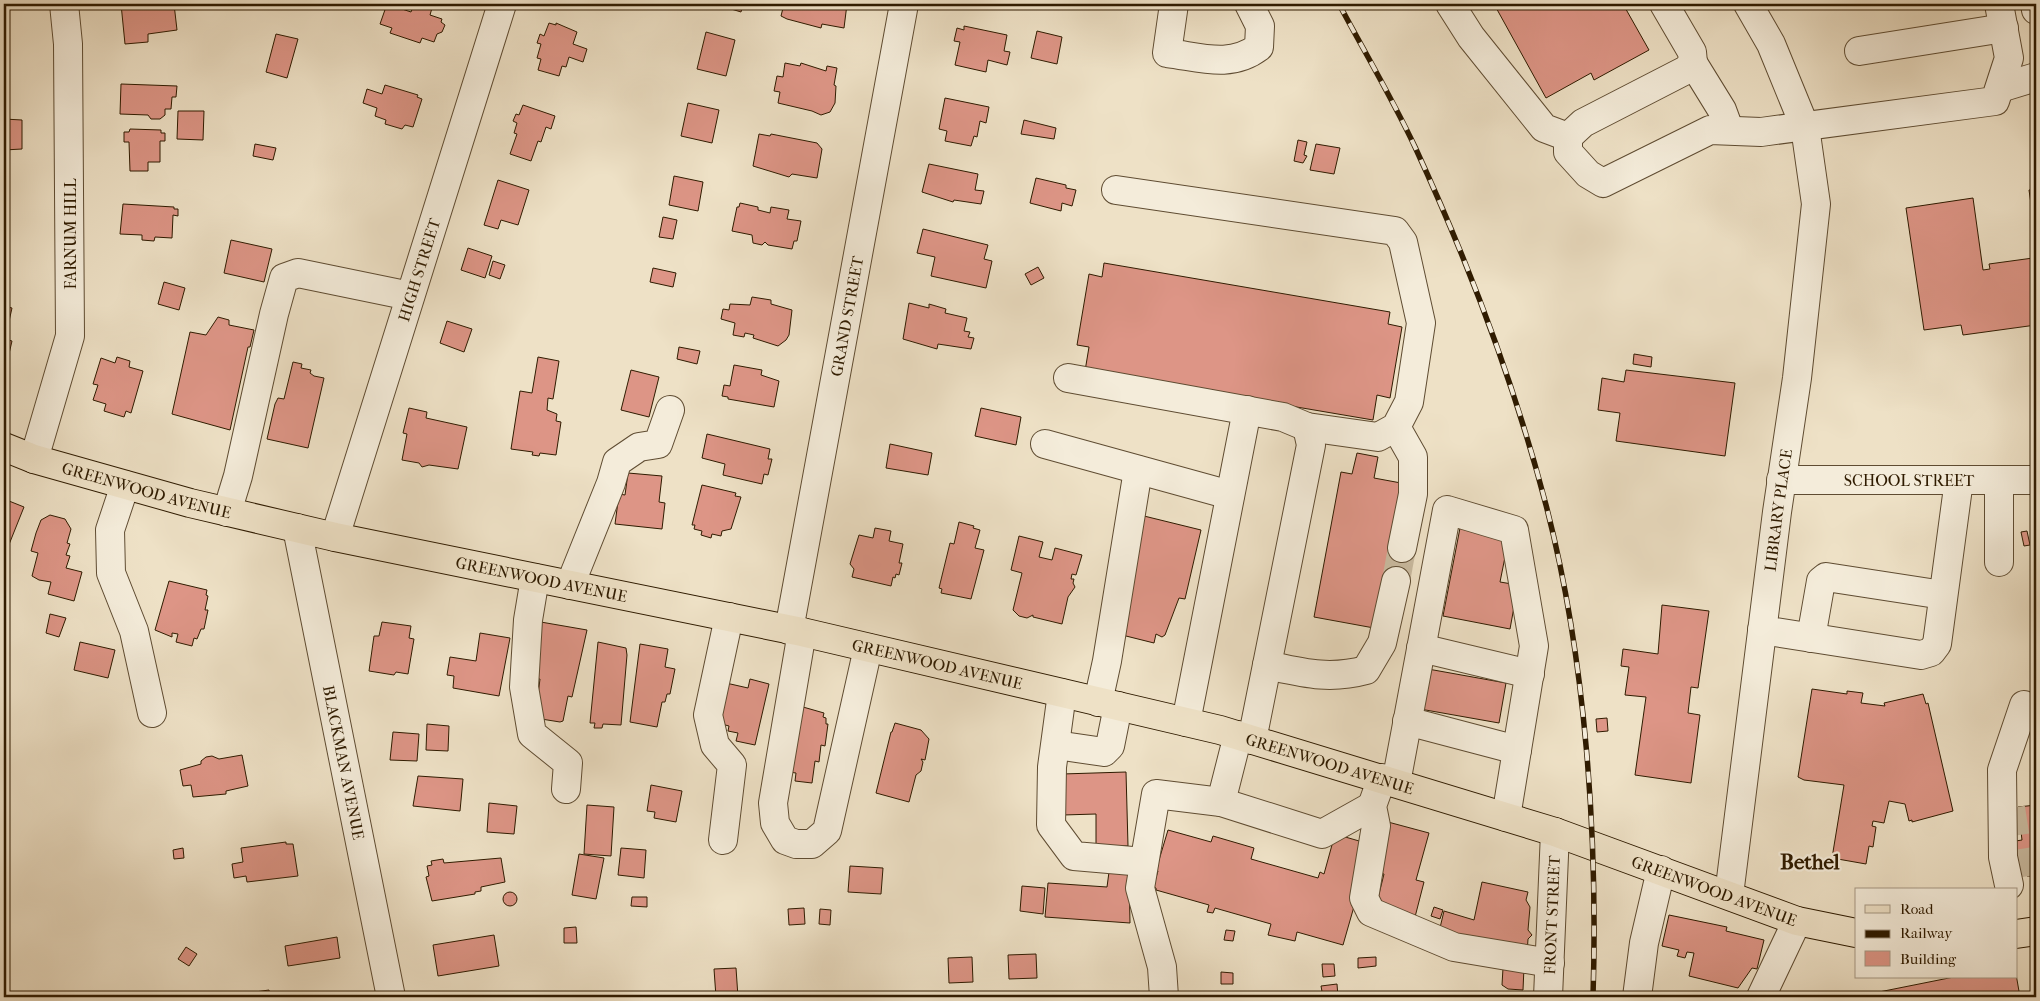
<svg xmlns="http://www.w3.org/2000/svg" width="2040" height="1001" font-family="'IM FELL French Canon',serif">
  <rect width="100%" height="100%" fill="#eee1c6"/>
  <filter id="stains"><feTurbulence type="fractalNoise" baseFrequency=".004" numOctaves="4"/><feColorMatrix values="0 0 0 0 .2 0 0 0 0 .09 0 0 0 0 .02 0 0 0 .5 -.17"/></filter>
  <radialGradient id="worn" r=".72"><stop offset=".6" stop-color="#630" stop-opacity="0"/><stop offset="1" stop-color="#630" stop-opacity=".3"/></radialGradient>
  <g fill="#dd9586" stroke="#2f1b00">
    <polygon points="121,4 174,4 177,30 148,34 148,42 125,44"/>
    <polygon points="387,4 400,5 399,8 411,12 414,4 432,8 430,15 442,19 441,22 445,25 442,32 437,34 434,42 422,38 420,43 390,33 392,28 380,24"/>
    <polygon points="715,4 743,4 741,12"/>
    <polygon points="784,4 847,4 844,28 822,24 821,28 787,19 781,16"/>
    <polygon points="1494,4 1623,4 1649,50 1594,80 1591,73 1546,98"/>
    <polygon points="549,23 556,25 556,23 577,32 573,44 587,49 583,62 569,57 566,67 562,66 559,76 538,70 541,59 537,58 541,44 537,43 540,34 544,36"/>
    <polygon points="964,26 1007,35 1004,51 1010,52 1007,65 988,60 986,72 955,65 960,42 954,41 957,28 964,30"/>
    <polygon points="1037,31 1062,37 1057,64 1031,58"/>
    <polygon points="706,32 735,40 726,76 697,69"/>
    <polygon points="276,34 298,39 287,78 266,72"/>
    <polygon points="785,63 800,66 801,63 826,71 827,66 837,68 834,85 836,86 835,103 830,112 821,115 812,111 778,103 780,92 774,91 777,76 783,77"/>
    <polygon points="121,84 177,86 176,97 172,97 171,109 165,109 165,115 160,119 151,119 148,115 120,114"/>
    <polygon points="385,85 418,95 417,97 422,99 413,127 405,125 402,129 385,124 386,120 375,116 377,108 363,103 367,89 382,94"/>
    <polygon points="945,98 989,107 986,123 980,121 977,137 974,136 971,146 945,141 947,131 939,129"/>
    <polygon points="688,103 719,110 712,143 681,136"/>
    <polygon points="523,105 555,116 551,129 546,127 541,142 538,141 531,161 510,154 517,134 514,133 517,123 513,121 516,114 519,115"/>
    <polygon points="178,111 204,111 203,140 177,139"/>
    <polygon points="4,119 22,120 22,149 4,150"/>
    <polygon points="1024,120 1056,128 1054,139 1021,134"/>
    <polygon points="130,129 161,130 161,133 165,133 165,141 160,141 160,162 148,162 148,171 130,171 129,142 124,142 124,132 129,132"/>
    <polygon points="759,134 770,136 771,134 817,143 822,149 817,178 792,174 789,177 753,166"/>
    <polygon points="1298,140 1307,142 1304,155 1307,156 1303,163 1294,161"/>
    <polygon points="255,144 276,148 273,160 253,156"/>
    <polygon points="1316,144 1340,148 1334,174 1310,170"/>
    <polygon points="929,164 978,174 975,190 984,191 981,204 954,200 953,202 922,192"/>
    <polygon points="674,176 703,182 698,211 669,205"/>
    <polygon points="1036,178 1066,185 1066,188 1076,190 1072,206 1062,203 1061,211 1030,203"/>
    <polygon points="498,180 529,190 518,225 501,220 498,229 484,225"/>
    <polygon points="2036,189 2036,239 2029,190"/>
    <polygon points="1973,198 1983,270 1990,269 1989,264 2033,258 2033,263 2036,262 2036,325 1963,335 1961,325 1924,330 1906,208"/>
    <polygon points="740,203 758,207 758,210 770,213 771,207 789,210 787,219 801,221 797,241 794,241 792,249 768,245 765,242 762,245 753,243 752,235 732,231 737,207 739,207"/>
    <polygon points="123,204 174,207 174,209 178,209 178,216 173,215 172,238 155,237 154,241 142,240 142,235 120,234"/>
    <polygon points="663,217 677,220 673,239 659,237"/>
    <polygon points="923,229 988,245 984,259 992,261 986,288 931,276 935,257 917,253"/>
    <polygon points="231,240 272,249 264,282 224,273"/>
    <polygon points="468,248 492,256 485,278 461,270"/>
    <polygon points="493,261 505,265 500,279 489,275"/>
    <polygon points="1104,263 1390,312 1388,324 1402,327 1390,398 1377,395 1373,420 1085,371 1089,347 1077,345 1089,274 1102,277"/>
    <polygon points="1038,267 1044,278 1031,285 1025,274"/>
    <polygon points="653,268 676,273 673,287 650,282"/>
    <polygon points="164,282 185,288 179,310 158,304"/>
    <polygon points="752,297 771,300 771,304 792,310 789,335 786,340 778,346 753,338 754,335 745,333 744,337 733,335 735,323 721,319 723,309 729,310 730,304 750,305"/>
    <polygon points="909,303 929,308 929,304 946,309 945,313 967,318 964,331 970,332 968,337 974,338 971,349 938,344 937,349 903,339"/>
    <polygon points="4,306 12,308 5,339 12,341 5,371"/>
    <polygon points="218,317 229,320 229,325 254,330 250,347 248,347 230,430 172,414 190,332 206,335"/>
    <polygon points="447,321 472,329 464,352 440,343"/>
    <polygon points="679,347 700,351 697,364 677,359"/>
    <polygon points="1634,354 1652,357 1651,367 1633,364"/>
    <polygon points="117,357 130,361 129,367 143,371 131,413 126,411 124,417 104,411 106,404 93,400 98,385 93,384 101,358 115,363"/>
    <polygon points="538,357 559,361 553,399 548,398 547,410 557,414 556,421 561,422 556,455 540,453 539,456 532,455 533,452 511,449 520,391 532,393"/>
    <polygon points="293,362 302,364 301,368 311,370 310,373 314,376 324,378 308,448 267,439 275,404 278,398 284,399"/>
    <polygon points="734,365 762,370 761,375 779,381 774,407 728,399 728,397 722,396 724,385 730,386"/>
    <polygon points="631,370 659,377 649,417 621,410"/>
    <polygon points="1626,370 1735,383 1725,456 1616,441 1620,413 1598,410 1602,378 1624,382"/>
    <polygon points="409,408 427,412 426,418 467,427 458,469 429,465 422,467 419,463 402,460 407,434 403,433"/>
    <polygon points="981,408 1021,417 1016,445 975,436"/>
    <polygon points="707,434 770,449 768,459 772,459 768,475 764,474 762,484 723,475 725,464 702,458"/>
    <polygon points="890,444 932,453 928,475 886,468"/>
    <polygon points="1357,453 1378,457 1374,478 1401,483 1389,547 1410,551 1404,580 1383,576 1374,628 1314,617 1341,472 1352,474"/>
    <polygon points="628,473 662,476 659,502 665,503 662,529 615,524 619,494 625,495"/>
    <polygon points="702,485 736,493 735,496 741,497 731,529 722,531 721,536 712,534 711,538 701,535 702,531 694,529 695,525 692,525"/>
    <polygon points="4,499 24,507 6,552 4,551"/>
    <polygon points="50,515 65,519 71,529 67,543 70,544 66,555 70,556 66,568 82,572 74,601 48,594 51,582 39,580 32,576 38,553 31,551 36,533 41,520"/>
    <polygon points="1144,516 1201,530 1185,599 1179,598 1165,635 1162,637 1156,634 1154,643 1122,635"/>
    <polygon points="959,522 974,526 973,528 980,530 975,548 984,550 971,599 941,593 942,589 939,588 950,543 954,544"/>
    <polygon points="875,528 891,531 889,541 903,544 899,563 902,563 899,575 896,574 895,578 893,577 891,586 852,577 854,569 850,564 859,535 873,538"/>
    <polygon points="1460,528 1509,537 1500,582 1518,585 1510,629 1443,616"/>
    <polygon points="2027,531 2030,545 2024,546 2021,532"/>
    <polygon points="1019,536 1043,542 1039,557 1052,560 1055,548 1082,555 1076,575 1072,574 1071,579 1074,579 1073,583 1075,587 1068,597 1062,624 1033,617 1033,615 1027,618 1019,616 1013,610 1022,573 1011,570"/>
    <polygon points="169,581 207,590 206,595 208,596 205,610 208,610 204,629 201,629 197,639 194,638 192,646 176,642 178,634 172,633 172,637 155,630"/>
    <polygon points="1662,605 1709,611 1698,688 1691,687 1688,713 1700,715 1691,783 1635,775 1646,697 1625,695 1629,667 1621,666 1623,649 1658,654"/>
    <polygon points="50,614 66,618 59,637 46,633"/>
    <polygon points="535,621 587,630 572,697 568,696 563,721 560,722 535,718 540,679 536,679"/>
    <polygon points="382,622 411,626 409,638 414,639 408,674 396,672 394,675 369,671 374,636 379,636"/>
    <polygon points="480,633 510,638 499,696 453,688 454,676 447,675 450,657 476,661"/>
    <polygon points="80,642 115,650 108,678 74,670"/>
    <polygon points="598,642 626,648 627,655 621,725 603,724 602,728 594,728 595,723 590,723"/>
    <polygon points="640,644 668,649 665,667 675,669 670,694 667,694 665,702 662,702 657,727 630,722"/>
    <polygon points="1428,669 1506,683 1499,723 1420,709"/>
    <polygon points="750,679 769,684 755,745 736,741 738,733 728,731 729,726 714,722 726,683 748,688"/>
    <polygon points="1812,689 1847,694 1847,691 1863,693 1861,703 1885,706 1884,703 1923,694 1926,704 1928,703 1953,811 1912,822 1912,820 1909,821 1905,804 1889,801 1884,823 1873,821 1872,826 1876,827 1873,847 1869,846 1866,864 1832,858 1844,785 1804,780 1798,777"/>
    <polygon points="803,707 824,713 823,717 826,718 826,724 828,724 825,746 821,745 819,762 815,761 812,783 795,781 796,773 789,772"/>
    <polygon points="1607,718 1608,731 1597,732 1596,719"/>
    <polygon points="895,723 921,730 929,739 925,760 921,759 923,762 921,771 916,775 909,802 876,793 891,732 892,732"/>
    <polygon points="427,724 449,726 448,751 426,750"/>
    <polygon points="393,732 419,734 417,761 390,760"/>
    <polygon points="242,755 248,786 226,791 226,794 193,797 191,785 183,786 180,770 201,764 201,761 206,757 212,756 219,759"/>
    <polygon points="1126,772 1128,846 1096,846 1096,814 1063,815 1062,774"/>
    <polygon points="418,776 463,779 460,811 413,806"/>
    <polygon points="651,785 682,791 676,822 654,818 655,812 647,811"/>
    <polygon points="489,803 517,806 514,834 487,832"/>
    <polygon points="587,805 614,807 611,856 584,854"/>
    <polygon points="2036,805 2036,879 2031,880 2031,876 2027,876 2026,863 2007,866 2003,843 2022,840 2018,807"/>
    <polygon points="1388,822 1429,833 1416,880 1424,882 1415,917 1376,906 1384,874 1374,872"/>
    <polygon points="1168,830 1211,842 1213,836 1254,848 1251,859 1318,878 1320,872 1324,874 1335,834 1366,843 1357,896 1343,945 1297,932 1295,941 1268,935 1271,924 1215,908 1213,913 1207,912 1209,905 1156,890 1156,888 1153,887 1158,871 1156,870"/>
    <polygon points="286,842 286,844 293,844 298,876 247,882 246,876 234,878 232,864 243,862 241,848"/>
    <polygon points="183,848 184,858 174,859 173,850"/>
    <polygon points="621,848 646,850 644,878 618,875"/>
    <polygon points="579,854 604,858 596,899 572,895"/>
    <polygon points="501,858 505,882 481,887 481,891 475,892 475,894 432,901 426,877 429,876 427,866 432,865 431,861 443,859 444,863"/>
    <polygon points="850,866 883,868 881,894 848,892"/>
    <polygon points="1109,872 1129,873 1130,923 1045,917 1048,883 1107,887"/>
    <polygon points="1482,882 1528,892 1526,900 1530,907 1528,930 1532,935 1528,939 1527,954 1439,932 1444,911 1474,920"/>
    <polygon points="1022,886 1045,888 1043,914 1020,911"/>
    <circle cx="510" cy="899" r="7"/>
    <polygon points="632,897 647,897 647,907 631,906"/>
    <polygon points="1434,907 1443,910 1440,919 1431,916"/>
    <polygon points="804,908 805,924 789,925 788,909"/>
    <polygon points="820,909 831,910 830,925 819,924"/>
    <polygon points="1669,915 1727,927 1726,931 1764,940 1757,969 1752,968 1738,988 1689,976 1694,953 1687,952 1685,958 1677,956 1679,950 1662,946"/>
    <polygon points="576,927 577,943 564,943 564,928"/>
    <polygon points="1226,930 1235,931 1233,941 1224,940"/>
    <polygon points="494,935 499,966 438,976 433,945"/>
    <polygon points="337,937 340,958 288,966 285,946"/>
    <polygon points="186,947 197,954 189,966 178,959"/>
    <polygon points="1036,954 1037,978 1009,979 1008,955"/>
    <polygon points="972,957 973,982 949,983 948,958"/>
    <polygon points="1376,957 1376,966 1358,968 1358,958"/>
    <polygon points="1322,964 1334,964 1335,976 1323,977"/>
    <polygon points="1524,967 1523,990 1508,989 1502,985 1503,968"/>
    <polygon points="736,968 738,997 716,997 714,969"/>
    <polygon points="1221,972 1233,973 1233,984 1221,984"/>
    <polygon points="2016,974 2020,997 1854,997 1954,977 2016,977"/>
    <polygon points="1337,984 1338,997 1323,997 1321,986"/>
    <polygon points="269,990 270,997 241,997 241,994"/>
    <polygon points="910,993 910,997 880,997 880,994"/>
  </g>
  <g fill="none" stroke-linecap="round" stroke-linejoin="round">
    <g stroke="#c8b99e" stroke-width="28" stroke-dasharray="28 14" stroke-linecap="butt">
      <polyline points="1396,581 1402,548"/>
      <polyline points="2011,808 2023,884"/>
    </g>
    <g stroke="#5f4c32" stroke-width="30">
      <g id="minor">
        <path d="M1174,4L1167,53C1200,57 1230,69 1259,47L1260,26L1249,4"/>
        <polyline points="1450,4 1471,37 1544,128 1568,137"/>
        <polyline points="1664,4 1692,52 1693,63 1686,70 1583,123 1568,137 1568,152 1588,174 1603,183 1710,130 1761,132 1995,101 2009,58 1999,4"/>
        <polyline points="2035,4 2036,10"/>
        <polyline points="1859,51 2004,28"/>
        <polyline points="1693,63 1722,110 1729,129"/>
        <polyline points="2000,88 2036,77"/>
        <polyline points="1068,378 1283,417 1307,427 1378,437 1396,427 1409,402 1421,323 1403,242 1395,231 1116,190"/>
        <polyline points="1396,427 1413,457 1413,494 1402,548"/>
        <polyline points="1045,444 1230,495"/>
        <polyline points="34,459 70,336 68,44 64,4"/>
        <path id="s1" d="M1781,480H2036"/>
        <polyline points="1999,480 1999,562"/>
        <polyline points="125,485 110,530 111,573 134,631 152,713"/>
        <polyline points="227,512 238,476 274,314 284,278 298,273 410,296"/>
        <path id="s2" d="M297,528L391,997"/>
        <path id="s3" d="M335,537L502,4"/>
        <polyline points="535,578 528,620 524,687 532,734 568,763 566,789"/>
        <polyline points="570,585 611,483 617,462 639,447 658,444 670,410"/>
        <path id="s4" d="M789,630L904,4"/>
        <polyline points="1762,630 1921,655 1931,652 1937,644 1959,480"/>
        <polyline points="802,632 773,803 775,823 785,840 796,844 812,844 827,831 868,648"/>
        <polyline points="1811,638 1821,581 1826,577 1943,595"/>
        <polyline points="1421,648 1530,674"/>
        <path d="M1267,665C1304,673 1329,680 1366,670L1382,643L1396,581"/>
        <polyline points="1062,693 1052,767 1051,825 1074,856 1144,862"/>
        <polyline points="1098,702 1107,661 1138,470"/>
        <polyline points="1407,721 1517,750"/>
        <polyline points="1186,722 1247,410"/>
        <polyline points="1252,740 1311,445 1307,427"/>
        <polyline points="1056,745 1104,752 1110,746 1118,706"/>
        <polyline points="1382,778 1372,806 1376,826 1364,898 1371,912 1454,947 1550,963"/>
        <polyline points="1396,783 1447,510 1514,530 1534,646 1506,817"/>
        <polyline points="1221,802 1322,834 1372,806"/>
        <polyline points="723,840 732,765 715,745 708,715 729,617"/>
        <polyline points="2009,885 2003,857 2002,770 2024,705"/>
        <path id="s5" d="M1729,895L1777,512L1797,378L1816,204L1805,127L1771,44L1748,4"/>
        <polyline points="1164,997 1162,967 1140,888 1156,794 1221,802 1238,735"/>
        <path id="s6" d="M1548,997L1555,832"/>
        <polyline points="1637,997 1644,943 1661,870"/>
        <polyline points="1761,997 1797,921"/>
      </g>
    </g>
    <g stroke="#2f1b00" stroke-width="30">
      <g id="major">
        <path id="s7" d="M4,447L34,459L190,503L335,537L802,632L1220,730L1555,832L1797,921L1856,933"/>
        <polyline points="2016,934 2036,931"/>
      </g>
    </g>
    <use href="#minor" stroke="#f4ecda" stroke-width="28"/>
    <use href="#major" stroke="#eee1c6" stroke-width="28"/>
    <g stroke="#2f1b00" stroke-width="5.5">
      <path id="rail" d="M1339,4C1364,51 1392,98 1415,147C1468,262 1514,382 1546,505C1586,659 1598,838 1593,997"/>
    </g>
    <use href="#rail" stroke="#f4ecda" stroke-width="4" stroke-dasharray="11" stroke-linecap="butt"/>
  </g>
  <g text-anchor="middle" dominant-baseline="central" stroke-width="4.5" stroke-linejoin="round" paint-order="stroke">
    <g font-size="16" fill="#2f1b00" stroke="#f4ecda">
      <text transform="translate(70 234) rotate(-90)">FARNUM HILL</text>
      <text stroke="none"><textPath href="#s3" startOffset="280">HIGH STREET</textPath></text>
      <text stroke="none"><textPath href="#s4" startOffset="319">GRAND STREET</textPath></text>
      <text stroke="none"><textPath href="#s1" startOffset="128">SCHOOL STREET</textPath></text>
      <text stroke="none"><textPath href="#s7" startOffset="149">GREENWOOD AVENUE</textPath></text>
      <text stroke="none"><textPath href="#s5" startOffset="388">LIBRARY PLACE</textPath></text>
      <text stroke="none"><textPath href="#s7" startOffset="554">GREENWOOD AVENUE</textPath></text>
      <text stroke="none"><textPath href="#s7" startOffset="959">GREENWOOD AVENUE</textPath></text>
      <text stroke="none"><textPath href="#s2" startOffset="239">BLACKMAN AVENUE</textPath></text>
      <text stroke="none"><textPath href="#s7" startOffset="1364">GREENWOOD AVENUE</textPath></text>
      <text stroke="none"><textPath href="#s7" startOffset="1769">GREENWOOD AVENUE</textPath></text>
      <text stroke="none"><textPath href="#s6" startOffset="82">FRONT STREET</textPath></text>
    </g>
    <g font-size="21" font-weight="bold" fill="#2f1b00" stroke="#f4ecda">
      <text x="1810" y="862">Bethel</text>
    </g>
  </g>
  <rect width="2040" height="1001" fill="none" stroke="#eee1c6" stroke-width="20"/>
  <rect x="5" y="5" width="2030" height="991" fill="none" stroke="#2f1b00" stroke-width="2.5"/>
  <rect x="10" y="10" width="2020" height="981" fill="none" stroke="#2f1b00"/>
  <rect x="1855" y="888" width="162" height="90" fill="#f4ecda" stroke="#a59883"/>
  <rect x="1865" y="905" width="25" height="8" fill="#eee1c6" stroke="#a59883"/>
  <text x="1900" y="914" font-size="15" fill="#2f1b00">Road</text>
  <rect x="1865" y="930" width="25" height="8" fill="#2f1b00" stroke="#a59883"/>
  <text x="1900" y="938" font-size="15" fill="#2f1b00">Railway</text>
  <rect x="1865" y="951" width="25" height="15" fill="#dd9586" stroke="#a59883"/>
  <text x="1900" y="964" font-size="15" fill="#2f1b00">Building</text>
  <rect width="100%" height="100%" filter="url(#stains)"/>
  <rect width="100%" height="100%" fill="url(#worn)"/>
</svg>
